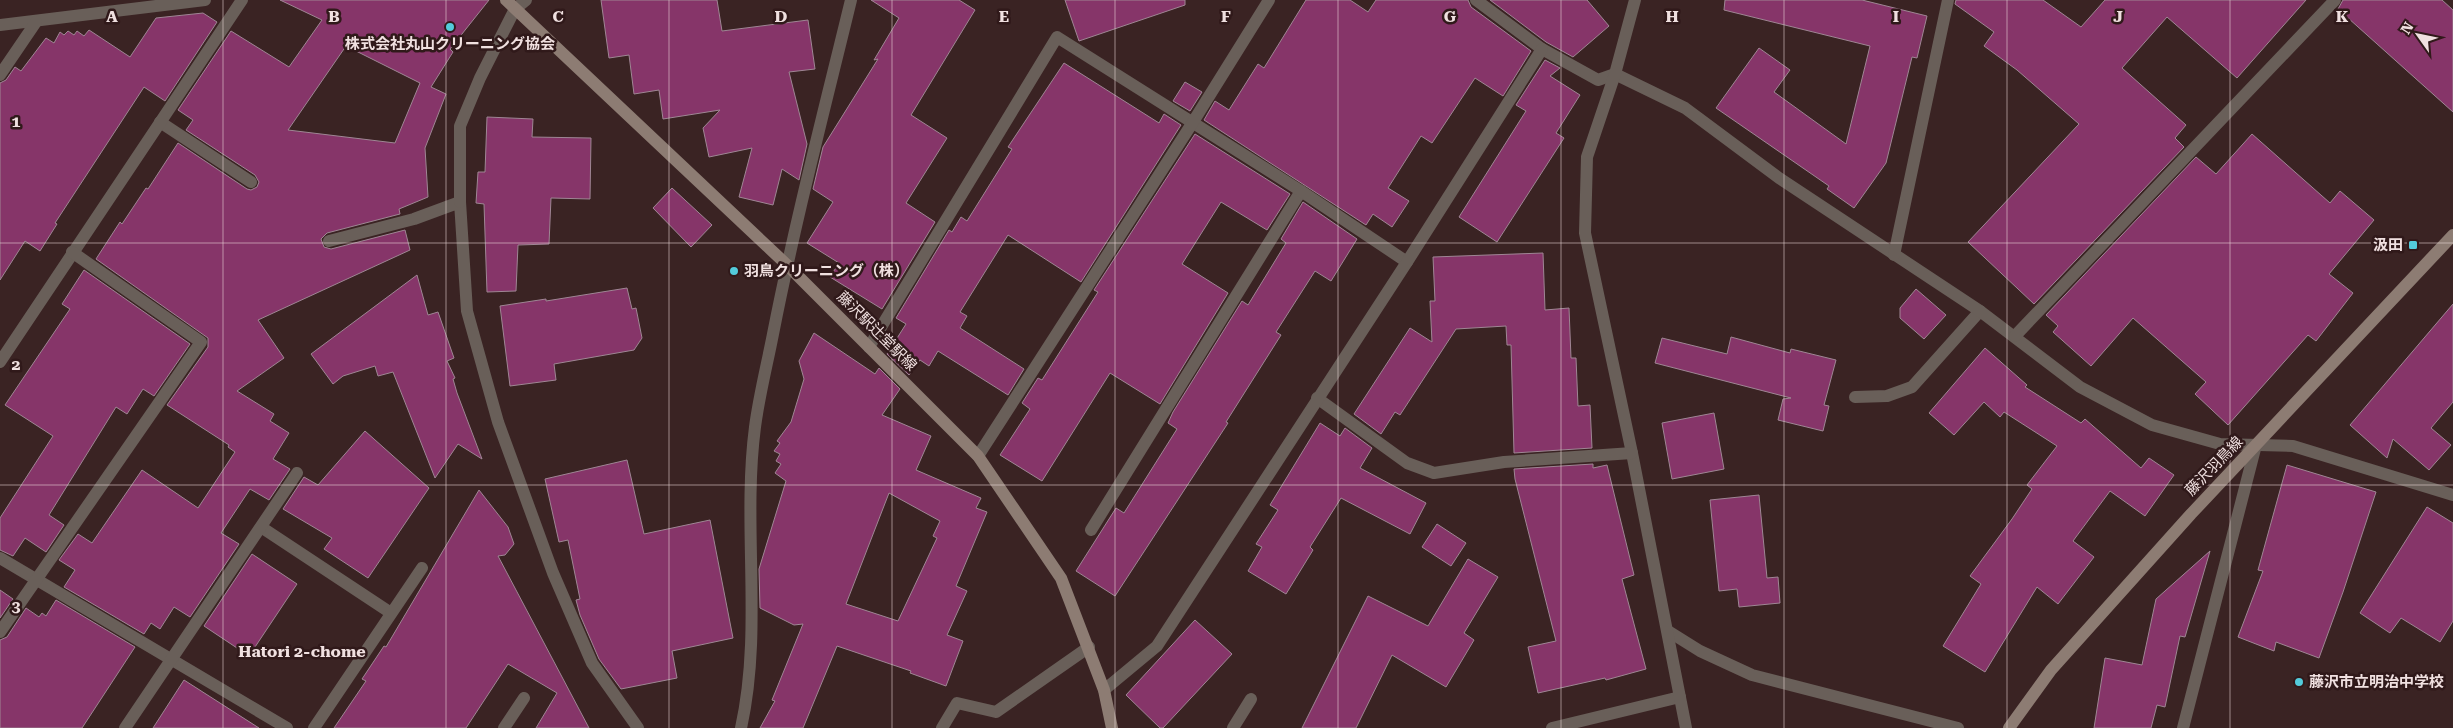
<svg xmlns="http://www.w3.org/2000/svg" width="2453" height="728" font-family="'Roboto Serif','Noto Sans JP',serif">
  <rect width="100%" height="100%" fill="#3a2323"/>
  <g fill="#863569" stroke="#9f8694" fill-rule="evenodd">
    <path d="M280,0H489L450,49L453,52L431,87L446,94L425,148L428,197L399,209L400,214L327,233L321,239L324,247L331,249L405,230L410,250L258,320L284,358L237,391L274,414L270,421L289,433L273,459L290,469L269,500L250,489L221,533L239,544L190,617L174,607L160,629L151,623L144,634L64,587L75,570L59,560L78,534L92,543L142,470L198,508L235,452L228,447L229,445L167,405L208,347V338L96,259L120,222L122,224L146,188L148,189L178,143L247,189L251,190L257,187L259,182L255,175L186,130L193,120L178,110L231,31L289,67L322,20ZM346,46L420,83L395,143L288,130Z"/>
    <polygon points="601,0 717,0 722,31 808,20 815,69 789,72 807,144 799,180 782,169 773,205 739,197 752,148 709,157 703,128 720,110 663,119 659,90 634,94 629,55 609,58"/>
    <polygon points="871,0 959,0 975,10 911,115 947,138 906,203 935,222 882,309 830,277 839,263 807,243 833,202 813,189 823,147 878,59 874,60 899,18"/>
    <polygon points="1065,0 1185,0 1185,5 1079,41"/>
    <polygon points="1306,0 1350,0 1368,12 1376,0 1468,0 1471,7 1531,51 1503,96 1475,78 1432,143 1421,136 1388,188 1409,201 1392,227 1373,214 1366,225 1204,120 1215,101 1229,110 1258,64 1264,68"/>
    <polygon points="1490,0 1587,0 1609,26 1573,57 1546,42"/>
    <polygon points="1725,0 1862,0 1927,16 1917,58 1912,57 1886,163 1854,208 1827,189 1829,186 1716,108 1759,48 1790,70 1774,92 1846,144 1870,46 1724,10"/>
    <polygon points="1956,0 2043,0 2081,27 2105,0 2306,0 2237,78 2167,17 2122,68 2186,125 2175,138 2184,147 2034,304 1968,242 2079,124 2017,70 1984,46 1994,32 1955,4"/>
    <polygon points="2343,0 2442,0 2453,10 2453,112 2338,9"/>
    <polygon points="203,13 217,22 165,101 144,87 55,223 57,224 40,251 25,241 0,280 0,83 6,80 15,67 21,71 46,38 54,43 60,32 64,35 68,31 74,35 77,31 84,36 89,30 130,57 156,18"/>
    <polygon points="1545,60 1560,68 1550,76 1580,95 1556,133 1564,138 1497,242 1459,217 1526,111 1516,105"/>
    <polygon points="1064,63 1159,123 1164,114 1181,125 1081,282 1008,235 960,312 967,316 960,328 1024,369 1008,395 938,351 929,366 920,360 909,375 887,354 906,324 896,318 949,230 952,232 961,217 967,221 1012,149 1008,147"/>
    <polygon points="1185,82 1202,92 1190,111 1173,101"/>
    <polygon points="487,117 533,119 532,137 591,138 590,199 551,198 549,244 518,245 516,291 487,292 484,204 476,203 478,172 485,172"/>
    <polygon points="1195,134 1290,194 1267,230 1221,202 1182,264 1228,293 1160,404 1110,373 1042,481 1000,455 1030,409 1022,403 1038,378 1042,380 1098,292 1094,290"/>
    <polygon points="2252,134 2330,203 2340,191 2374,220 2329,274 2353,293 2316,341 2308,335 2228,425 2195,394 2206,382 2133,318 2091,366 2053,332 2058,326 2046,315 2196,157 2216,174"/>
    <polygon points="672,188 712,225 691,247 653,208"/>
    <polygon points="1303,202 1357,239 1331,281 1315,271 1276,332 1281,335 1226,422 1228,423 1115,596 1076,571 1116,508 1124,513 1177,429 1168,423 1173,412 1242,301 1248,305 1286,243 1281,239"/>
    <polygon points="1543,253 1545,310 1569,308 1571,358 1576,358 1578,406 1590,405 1592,448 1514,453 1511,345 1507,345 1506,326 1456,329 1400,415 1395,412 1381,434 1354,414 1410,328 1432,342 1430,301 1435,301 1433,257"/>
    <polygon points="84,270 190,344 154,396 143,389 127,414 116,407 49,515 64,525 46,552 25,538 13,556 0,550 0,518 53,436 5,405 70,309 62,304"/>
    <polygon points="417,275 428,315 438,312 454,358 447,361 455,378 453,379 457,393 482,459 458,444 435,478 393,372 378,376 375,366 343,376 333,384 311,354"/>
    <polygon points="627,288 632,309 636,308 642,338 634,350 554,364 556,380 510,386 500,306 546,299 546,301"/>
    <polygon points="1916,289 1946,315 1924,339 1900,318 1900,308"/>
    <polygon points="2453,304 2453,402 2431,428 2451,445 2429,470 2393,439 2387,458 2350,425"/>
    <path d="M814,333L875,374L879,368L900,389L882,415L931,436L916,470L981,498L976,508L987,512L956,586L967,591L947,635L963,641L946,686L910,673L911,671L837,646L803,728H760L775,701L772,700L803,624L794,625L760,608L759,569L786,481L775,473L781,464L776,461L780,454L774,451L780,443L777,441L791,422L804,379L799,361ZM889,493L940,521L933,536L937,538L898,621L846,604Z"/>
    <polygon points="1731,337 1790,353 1791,349 1836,360 1824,405 1829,406 1823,431 1778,420 1783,399 1791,398 1655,363 1662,338 1727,354"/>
    <polygon points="1985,348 2027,385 2025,387 2081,423 2085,419 2141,468 2149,458 2174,475 2145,516 2110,491 2073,541 2094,557 2058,604 2037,587 1985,672 1943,646 1981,584 1970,576 2012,519 2032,489 2027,485 2057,446 2004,412 2000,417 1984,402 1954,435 1929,413"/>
    <polygon points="1714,413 1724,469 1672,479 1662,423"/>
    <polygon points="1320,423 1340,436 1345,428 1372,448 1360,468 1426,503 1410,534 1341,498 1310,547 1313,550 1286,594 1248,571 1262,547 1256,544 1278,510 1270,505"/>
    <polygon points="365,431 429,488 368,578 324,549 332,538 283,509 304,477 318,485"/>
    <polygon points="627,460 644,534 710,520 733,638 672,651 677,678 621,689 599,659 580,615 576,600 580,599 568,540 559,542 545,479"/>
    <polygon points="1593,464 1593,468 1607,465 1634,575 1622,579 1646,669 1606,680 1605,678 1538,693 1528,647 1556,641 1515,479 1514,469"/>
    <polygon points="2287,465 2376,492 2343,592 2319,658 2276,642 2274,651 2238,637 2263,571 2258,570"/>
    <polygon points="479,490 508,527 514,544 505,555 498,556 589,728 536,728 557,693 508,664 466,728 334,728 366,681 362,679 384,646 386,647"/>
    <polygon points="1759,495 1767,578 1778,577 1780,603 1739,607 1737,589 1719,591 1710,500"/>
    <polygon points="2427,507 2453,523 2453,621 2440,642 2401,618 2390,633 2360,613"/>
    <polygon points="1437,524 1466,543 1451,566 1422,547"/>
    <polygon points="2210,551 2185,637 2180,636 2165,707 2157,705 2151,728 2094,728 2105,658 2142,665 2156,599"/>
    <polygon points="252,554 297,584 249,656 204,626"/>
    <polygon points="1468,559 1498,577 1464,633 1474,640 1446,687 1392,655 1356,728 1302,728 1368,596 1428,626"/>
    <polygon points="0,590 13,599 0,618"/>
    <polygon points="56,600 135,647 82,728 0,728 0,640 7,637 26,608 39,617 42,613 46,616"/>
    <polygon points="1195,620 1232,654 1163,728 1160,728 1126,695"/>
    <polygon points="184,680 259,728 153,728"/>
  </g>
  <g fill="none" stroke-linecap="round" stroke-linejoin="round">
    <g stroke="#695f59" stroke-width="12">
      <polyline points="160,122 251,182"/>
      <polyline points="329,241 414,219 460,202 467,311 498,422 553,573 592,663 638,728"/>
      <polyline points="1855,397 1887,396 1912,387 1980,311"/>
      <polyline points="261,527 391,613"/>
      <polyline points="1091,530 1301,191"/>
      <polyline points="1668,631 1700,651 1752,675 1958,728"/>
      <polyline points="942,728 957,703 996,712 1089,647"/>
      <polyline points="1233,728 1251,699"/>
      <polyline points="1552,728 1680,697"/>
    </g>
    <g stroke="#695f59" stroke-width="12">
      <polyline points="1476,0 1542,49 1598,80 1615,74 1685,108 1779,178 1980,311 2080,387 2152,425 2220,444 2293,446 2453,495"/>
      <polyline points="1635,0 1615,74 1587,157 1585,233 1632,453 1686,728"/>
      <polyline points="0,25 205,0"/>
      <polyline points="0,75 36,22"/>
      <polyline points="460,202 460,126 480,78 515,9 526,0"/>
      <polyline points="1894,255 1948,0"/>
      <polyline points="2015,336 2335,0"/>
      <polyline points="869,347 1057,37 1301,191 1407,262"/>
      <polyline points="0,362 242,0"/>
      <polyline points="1317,398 1407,463 1434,473 1504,462 1632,453"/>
      <polyline points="978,456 1193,122 1269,0"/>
      <polyline points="0,558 287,728"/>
      <polyline points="0,632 201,342 72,252"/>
      <polyline points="1104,690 1157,646 1407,262 1542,49"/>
      <polyline points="125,728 297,473"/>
      <polyline points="314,728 422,568"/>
      <polyline points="504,728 524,698"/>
      <path d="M741,728C763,629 742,527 755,427C759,396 767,365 773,334C795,222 824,111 851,0"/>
      <polyline points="2183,728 2256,445"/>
    </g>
    <g stroke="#8d7c73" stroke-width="12">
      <polyline points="506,0 786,264 978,456 1061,578 1104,690 1112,728"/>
      <polyline points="2009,728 2051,670 2191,514 2453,235"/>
    </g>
  </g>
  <path fill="none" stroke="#f0e0e0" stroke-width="1" stroke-opacity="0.55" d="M223,0V728M446,0V728M669,0V728M892,0V728M1115,0V728M1338,0V728M1561,0V728M1784,0V728M2007,0V728M2230,0V728M0,243H2453M0,485H2453"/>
  <g fill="#53cbdb" stroke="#30191a" stroke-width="2">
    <circle cx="450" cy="27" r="5"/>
    <rect x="2408" y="240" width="10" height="10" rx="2.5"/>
    <circle cx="734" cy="271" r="5"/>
    <circle cx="2299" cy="682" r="5"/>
  </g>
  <g text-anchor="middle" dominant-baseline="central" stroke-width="5" stroke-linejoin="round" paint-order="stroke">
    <g font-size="15" font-weight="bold" fill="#f0e0e0" stroke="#30191a" text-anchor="start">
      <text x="450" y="44" text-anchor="middle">株式会社丸山クリーニング協会</text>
      <text x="2403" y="245" text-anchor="end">汲田</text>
      <text x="744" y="271">羽鳥クリーニング（株）</text>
      <text x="2309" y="682">藤沢市立明治中学校</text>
    </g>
    <g font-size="15" fill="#f0e0e0" stroke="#30191a">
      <text transform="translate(877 331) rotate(45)">藤沢駅辻堂駅線</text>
      <text transform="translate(2214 466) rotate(-46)">藤沢羽鳥線</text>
    </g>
    <g font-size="16" font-weight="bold" fill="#f0e0e0" stroke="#30191a">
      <text x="302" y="651">Hatori 2-chome</text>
    </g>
  </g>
  <g font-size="16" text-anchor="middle" font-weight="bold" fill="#f0e0e0" stroke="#30191a" stroke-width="5" stroke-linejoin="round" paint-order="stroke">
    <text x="112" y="22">A</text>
    <text x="334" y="22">B</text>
    <text x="558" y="22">C</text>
    <text x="781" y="22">D</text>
    <text x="1004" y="22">E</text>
    <text x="1226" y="22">F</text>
    <text x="1450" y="22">G</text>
    <text x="1672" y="22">H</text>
    <text x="1896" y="22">I</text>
    <text x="2118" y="22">J</text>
    <text x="2342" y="22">K</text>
    <text x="16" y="127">1</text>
    <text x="16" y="370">2</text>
    <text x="16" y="612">3</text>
  </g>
  <g transform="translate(2418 35) rotate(303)" stroke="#30191a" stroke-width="4" paint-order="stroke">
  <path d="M0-4L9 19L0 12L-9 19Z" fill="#f0e0e0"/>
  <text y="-8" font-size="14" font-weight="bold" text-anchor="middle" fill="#f0e0e0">N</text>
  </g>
</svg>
